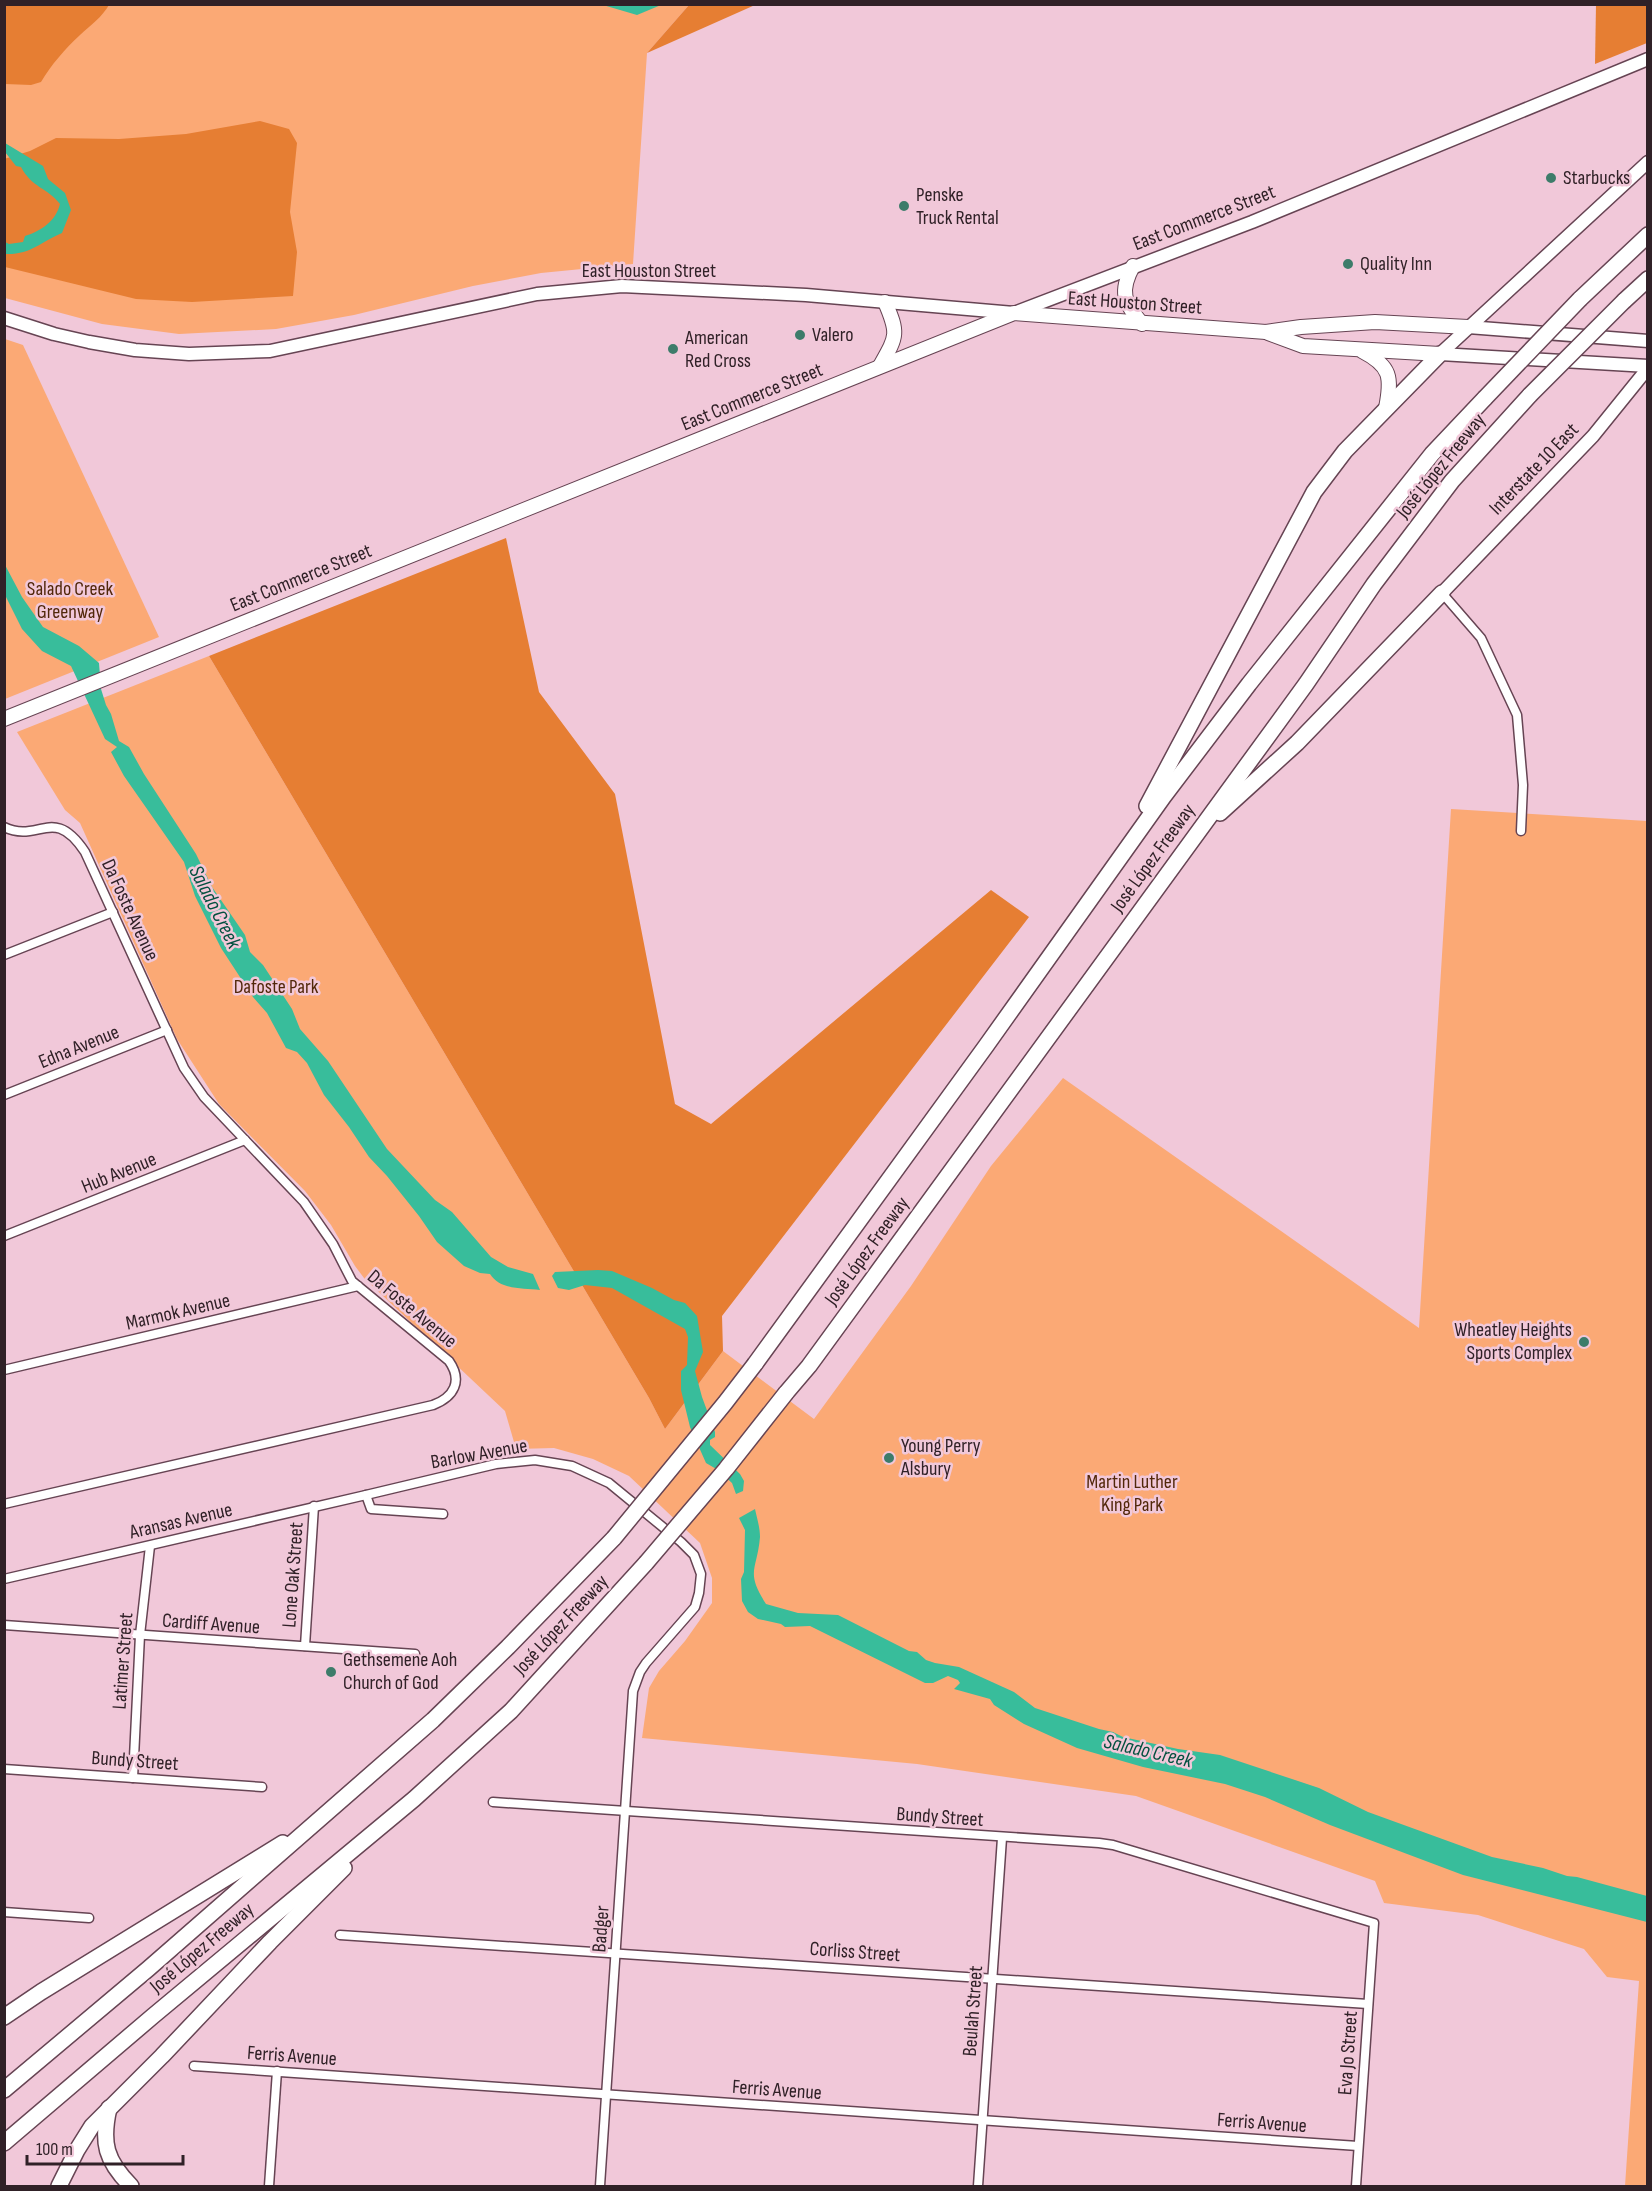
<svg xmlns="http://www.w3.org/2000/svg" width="1652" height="2191" font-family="'Sofia Sans Condensed',sans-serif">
  <rect width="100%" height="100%" fill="#f1c8d9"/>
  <g fill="#fba975">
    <polygon points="4,5 689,5 647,53 633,264 541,273 473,286 354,315 276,329 179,334 102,324 5,298"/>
    <polygon points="5,339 23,345 159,637 5,699"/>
    <polygon points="209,656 649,1398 665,1429 723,1351 814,1419 911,1286 991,1166 1063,1078 1419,1328 1451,809 1647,821 1647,2186 1625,2186 1639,1981 1607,1977 1584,1949 1478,1915 1384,1903 1375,1881 1136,1796 917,1764 642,1738 649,1688 659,1671 685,1641 712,1603 712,1578 700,1543 629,1476 593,1459 554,1448 516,1449 505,1411 364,1278 355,1266 331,1225 305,1191 219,1104 177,1039 80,823 65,810 17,732"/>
  </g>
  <g fill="#e67e33">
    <path d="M5,4H109V5C102,17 91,25 80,35C65,49 51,65 41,82L31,85L5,84Z"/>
    <polygon points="689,5 689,4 755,5 647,53"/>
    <polygon points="1596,5 1647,5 1647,43 1595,64"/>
    <polygon points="260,121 289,129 297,143 290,212 297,252 293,296 192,302 136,299 5,267 4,159 30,151 56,138 119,139 186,134"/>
    <polygon points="506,538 539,692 615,794 675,1104 711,1124 991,890 1029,917 722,1316 723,1351 665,1429 649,1398 209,656"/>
  </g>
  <g fill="#38bd9b">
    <polygon points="603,5 661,5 637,15"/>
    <path d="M5,143L43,166L48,179L65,193L71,210L62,233C40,242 31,255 5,254V238V242L9,244L23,242L25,236C41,231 56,221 60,204C48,188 32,188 21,167L16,166L5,152Z"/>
    <path d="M4,563L22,597L43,627L79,646L99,663L101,689L106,705L111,714L119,741L129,747L144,774L196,854L212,887L245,935L250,952L263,965L292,1009L300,1029L328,1061L387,1149L435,1200L452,1212L491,1257L508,1267L533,1274L540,1290C522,1288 500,1290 490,1274L480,1273L464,1266L437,1242L419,1216L387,1176L369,1157L349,1127L324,1095L307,1063L297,1052L286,1048L267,1013L253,997L221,948L195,896L184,862L124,776L111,752L117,747L105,739L71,666L42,651L22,629L5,595Z"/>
    <polygon points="598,1270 612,1271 652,1288 674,1300 685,1303 697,1316 703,1352 695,1371 702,1397 715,1432 715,1437 710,1440 710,1445 740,1474 744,1481 743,1491 736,1494 732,1483 718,1470 706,1463 690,1427 681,1390 681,1371 687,1365 688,1337 685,1329 612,1288 585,1285 569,1290 558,1288 552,1276 555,1272"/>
    <path d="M755,1509C757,1518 760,1528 760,1537C757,1571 745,1571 766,1604L798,1613L838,1615L909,1651L917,1652L926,1660L935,1663L959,1667L1014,1692L1035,1708L1099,1729L1113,1732L1123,1737L1178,1749L1220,1755L1319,1788L1368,1812L1492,1857L1543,1868L1567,1876L1577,1877L1647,1896V1922L1463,1875L1330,1825L1265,1797L1225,1784L1143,1767L1077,1748L1024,1724L994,1705L990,1699L954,1689L960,1683L958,1680L948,1676L933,1683H925L810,1626L785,1627L781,1624L758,1619L748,1612L742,1601L741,1579L744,1572L745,1530L739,1518Z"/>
  </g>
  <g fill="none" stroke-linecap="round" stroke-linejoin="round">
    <g stroke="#664453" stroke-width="11">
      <g id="minor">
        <polyline points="1442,593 1481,638 1517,715 1523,785 1521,831"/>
        <path d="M4,827C39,844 53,804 85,852L184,1068L204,1097L304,1202L333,1244L352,1281L449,1361C463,1381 454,1397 433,1405L4,1504"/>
        <polyline points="4,955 113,912"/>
        <polyline points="4,1095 167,1030"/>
        <polyline points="4,1236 245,1140"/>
        <polyline points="4,1370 358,1286"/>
        <polyline points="443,1514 371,1509 366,1495 496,1464 535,1460 572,1466 609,1483 681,1542 694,1555 701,1574 699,1593 695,1607 646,1663 640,1672 633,1691 600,2186"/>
        <polyline points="4,1579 366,1495"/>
        <polyline points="4,1625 415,1654"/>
        <polyline points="305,1646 314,1506"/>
        <polyline points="4,1769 262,1787"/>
        <polyline points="133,1778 140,1635 150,1546"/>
        <polyline points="493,1802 1099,1843 1113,1845 1374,1923 1356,2186"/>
        <polyline points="4,1912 89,1918"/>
        <polyline points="340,1935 1368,2004"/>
        <polyline points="194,2066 1358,2146"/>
        <polyline points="269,2186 277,2071"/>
        <polyline points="978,2186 1002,1838"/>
      </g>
    </g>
    <g stroke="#664453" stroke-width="15">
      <g id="secondary">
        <polyline points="4,318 54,334 89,342 135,350 189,354 270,351 537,294 622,286 806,295 1014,313 1252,222 1648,59"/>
        <polyline points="1468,327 1648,341"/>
        <polyline points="1440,354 1648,162"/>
        <polyline points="1440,354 1648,366"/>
        <polyline points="1442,593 1593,436 1648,368"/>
      </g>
    </g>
    <g stroke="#664453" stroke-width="16">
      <g id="primary">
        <path d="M1133,266C1119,292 1124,302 1142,324"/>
        <polyline points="1268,333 1303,346 1440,354"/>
        <path d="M1362,351C1391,366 1392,377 1386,408"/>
        <path d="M880,366C897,336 899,334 885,302"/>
        <polyline points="4,719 1014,313 1266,332 1301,327 1375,322 1468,327"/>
      </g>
    </g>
    <g stroke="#664453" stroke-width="18">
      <g id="motorway">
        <polyline points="1580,299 1648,235"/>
        <polyline points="1624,301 1648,279"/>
        <polyline points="1147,806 1314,492 1345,451 1440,354"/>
        <polyline points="1220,813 1297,743 1442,593"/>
        <polyline points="755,1364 986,1046 1164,796 1249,684 1432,454 1485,398"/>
        <polyline points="786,1393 809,1366 855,1303 1306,684 1374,584 1452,481 1530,395"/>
        <polyline points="4,2017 41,1992 283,1843"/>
        <polyline points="4,2090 148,1969 433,1720 508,1647 614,1538"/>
        <path d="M109,2108C101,2143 106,2161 131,2186"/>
        <polyline points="4,2143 153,2016 414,1799 511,1711 646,1563"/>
        <polyline points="59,2186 77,2150 92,2126 162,2056 270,1942 344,1868"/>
      </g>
    </g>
    <use href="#minor" stroke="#fff" stroke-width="8"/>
    <use href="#secondary" stroke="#fff" stroke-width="12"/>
    <use href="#primary" stroke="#fff" stroke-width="14"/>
    <use href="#motorway" stroke="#fff" stroke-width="15"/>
    <g stroke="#664453" stroke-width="18" stroke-linecap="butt">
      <g id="motorway-bridge">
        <polyline points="1530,395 1624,301"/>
        <polyline points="1485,398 1580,299"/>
        <polyline points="614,1538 725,1403 755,1364"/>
        <polyline points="646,1563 726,1469 786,1393"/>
      </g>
    </g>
    <use href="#motorway-bridge" stroke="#fff" stroke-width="15"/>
  </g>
  <g fill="#3d7c6a" stroke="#f1c8d9" stroke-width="2">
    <circle cx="1551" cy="178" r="6"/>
    <circle cx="904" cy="206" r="6"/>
    <circle cx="1348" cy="264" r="6"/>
    <circle cx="800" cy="335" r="6"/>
    <circle cx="673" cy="349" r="6"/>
    <circle cx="1584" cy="1342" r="6"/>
    <circle cx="889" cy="1458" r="6"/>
    <circle cx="331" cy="1672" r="6"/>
  </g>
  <g text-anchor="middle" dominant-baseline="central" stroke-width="5" stroke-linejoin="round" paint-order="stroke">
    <g font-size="20" fill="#302127" stroke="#f1c8d9" text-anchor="start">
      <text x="1563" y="178">Starbucks</text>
      <text x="916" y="195">Penske<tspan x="916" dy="23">Truck Rental</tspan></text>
      <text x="1360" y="264">Quality Inn</text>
      <text x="812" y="335">Valero</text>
      <text x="685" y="338">American<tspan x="685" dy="23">Red Cross</tspan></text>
      <text x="1572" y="1330" text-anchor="end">Wheatley Heights<tspan x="1572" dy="23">Sports Complex</tspan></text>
      <text x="901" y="1446">Young Perry<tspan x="901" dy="23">Alsbury</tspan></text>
      <text x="343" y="1660">Gethsemene Aoh<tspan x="343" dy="23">Church of God</tspan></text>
    </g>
    <g font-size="20" fill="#302127" stroke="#f1c8d9">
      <text transform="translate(1204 218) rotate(-21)">East Commerce Street</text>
      <text x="649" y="271">East Houston Street</text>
      <text transform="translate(1135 303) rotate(4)">East Houston Street</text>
      <text transform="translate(752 397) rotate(-22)">East Commerce Street</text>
      <text transform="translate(1441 466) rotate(-51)">José López Freeway</text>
      <text transform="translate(1534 469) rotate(-46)">Interstate 10 East</text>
      <text transform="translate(301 578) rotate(-22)">East Commerce Street</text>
      <text transform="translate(1153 858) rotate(-54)">José López Freeway</text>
      <text transform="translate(130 910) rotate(65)">Da Foste Avenue</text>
      <text transform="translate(79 1047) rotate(-22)">Edna Avenue</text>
      <text transform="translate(119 1173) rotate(-22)">Hub Avenue</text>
      <text transform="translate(867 1251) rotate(-54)">José López Freeway</text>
      <text transform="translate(412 1309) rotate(40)">Da Foste Avenue</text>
      <text transform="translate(178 1312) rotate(-13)">Marmok Avenue</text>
      <text transform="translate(479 1454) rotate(-10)">Barlow Avenue</text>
      <text transform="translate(181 1521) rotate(-13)">Aransas Avenue</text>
      <text transform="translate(293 1575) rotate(-86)">Lone Oak Street</text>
      <text transform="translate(211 1624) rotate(4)">Cardiff Avenue</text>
      <text transform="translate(561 1625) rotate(-47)">José López Freeway</text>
      <text transform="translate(123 1661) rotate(-86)">Latimer Street</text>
      <text transform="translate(135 1761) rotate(4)">Bundy Street</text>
      <text transform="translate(940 1817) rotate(4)">Bundy Street</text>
      <text transform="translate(601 1929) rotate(-86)">Badger</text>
      <text transform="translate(202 1948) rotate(-40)">José López Freeway</text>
      <text transform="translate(855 1952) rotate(4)">Corliss Street</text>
      <text transform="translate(973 2011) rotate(-86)">Beulah Street</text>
      <text transform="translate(1348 2053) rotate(-86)">Eva Jo Street</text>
      <text transform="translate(292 2056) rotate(4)">Ferris Avenue</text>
      <text transform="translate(777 2090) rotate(4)">Ferris Avenue</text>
      <text transform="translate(1262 2123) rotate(4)">Ferris Avenue</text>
    </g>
    <g font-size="20" fill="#512709" stroke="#f1c8d9">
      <text x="70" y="589">Salado Creek<tspan x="70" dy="23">Greenway</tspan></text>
      <text x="276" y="987">Dafoste Park</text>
      <text x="1132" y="1482">Martin Luther<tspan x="1132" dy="23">King Park</tspan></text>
    </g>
    <g font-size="21" font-style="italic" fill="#045140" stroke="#f1c8d9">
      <text transform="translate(215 907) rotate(63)">Salado Creek</text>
      <text transform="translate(1148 1751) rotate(13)">Salado Creek</text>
    </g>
  </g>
  <rect width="1652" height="2191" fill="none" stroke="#302127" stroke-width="12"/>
  <path d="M27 2155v9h156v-9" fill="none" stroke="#302127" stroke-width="3"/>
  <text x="36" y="2155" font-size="18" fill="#302127" stroke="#f1c8d9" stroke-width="4.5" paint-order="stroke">100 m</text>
</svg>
